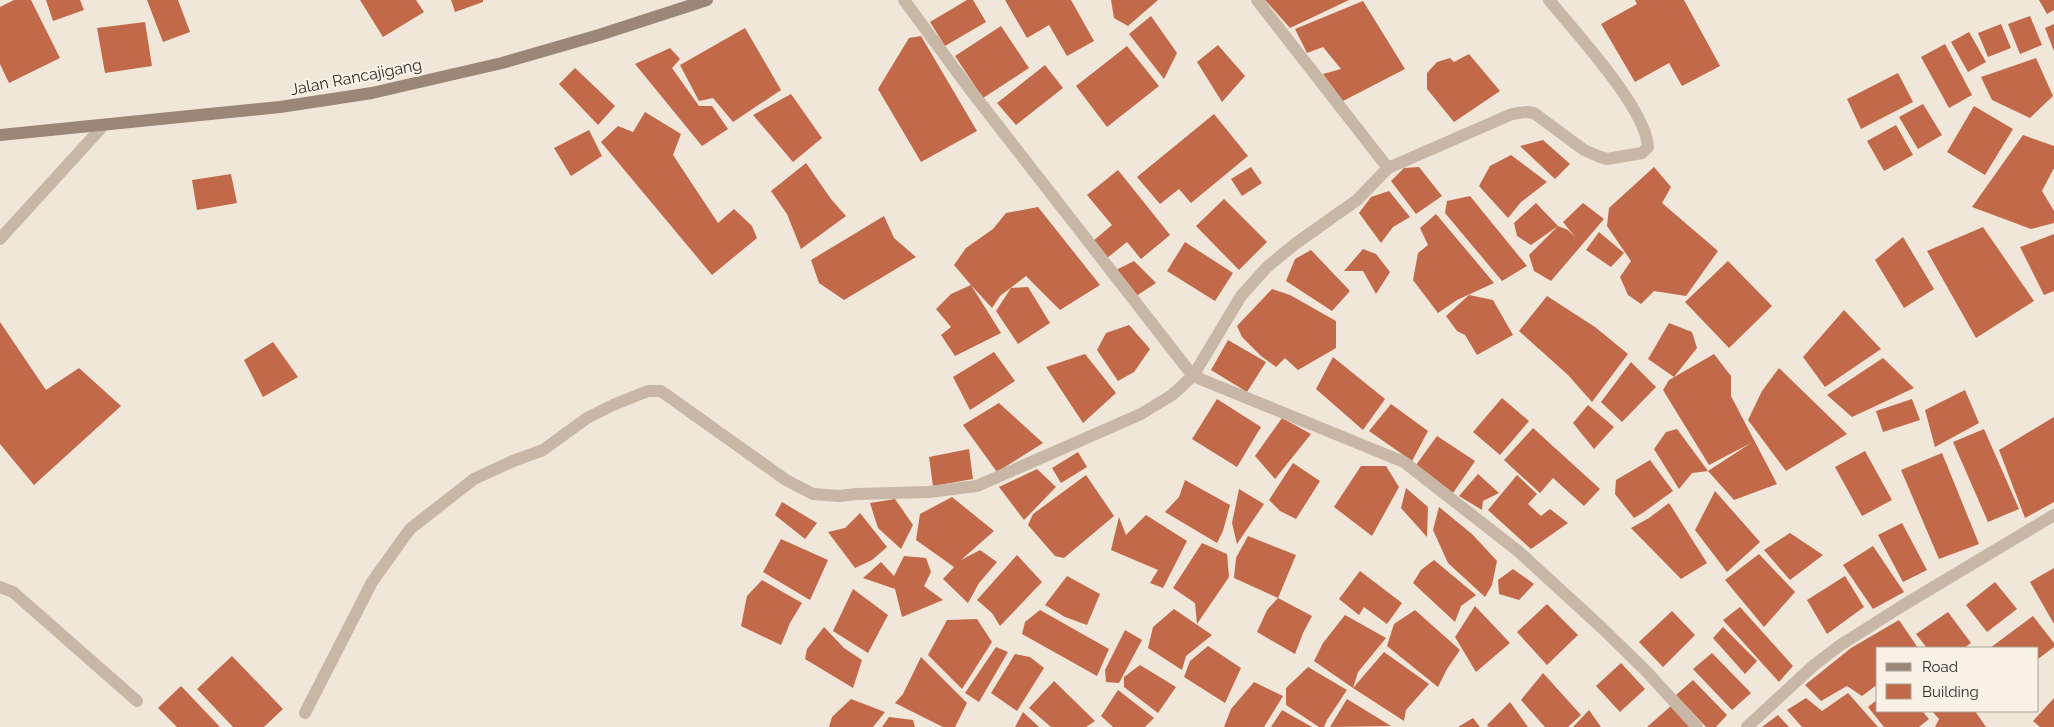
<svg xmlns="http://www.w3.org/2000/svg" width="2054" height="727" font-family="Raleway,sans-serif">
  <rect width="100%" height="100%" fill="#f0e7da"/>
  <g fill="#c16948">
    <polygon points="14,0 31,0 60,58 9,83 0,64 0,7"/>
    <polygon points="46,0 80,0 84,10 53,21"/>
    <polygon points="147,0 178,0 190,32 163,42"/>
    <polygon points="360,0 416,0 424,12 383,37"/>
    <polygon points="451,0 483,0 483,2 455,12"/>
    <polygon points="967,0 973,0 986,22 945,46 930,22"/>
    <polygon points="1005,0 1071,0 1094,41 1067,56 1049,25 1027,38"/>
    <polygon points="1111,0 1158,0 1128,26 1114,18"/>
    <polygon points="1265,0 1349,0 1290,28"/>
    <polygon points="1635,0 1684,0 1720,66 1682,86 1669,63 1635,82 1601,24 1637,4"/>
    <polygon points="2039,0 2054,0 2054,10 2047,14"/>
    <polygon points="1363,1 1405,69 1343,101 1323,74 1341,69 1323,47 1307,53 1295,29"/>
    <polygon points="1151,16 1177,53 1164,79 1129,34"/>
    <polygon points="2030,16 2042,45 2020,54 2008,24"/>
    <polygon points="145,22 152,66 105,73 97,28"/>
    <polygon points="2001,24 2011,48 1988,57 1978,33"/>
    <polygon points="2054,24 2054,51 2045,28"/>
    <polygon points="1001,26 1029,68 983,98 955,56"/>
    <polygon points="745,28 781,90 733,122 713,98 699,101 680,65"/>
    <polygon points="1969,32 1986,62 1968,72 1951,42"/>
    <polygon points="921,36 977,131 921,162 878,89 909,38"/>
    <polygon points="1945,44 1972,95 1949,108 1921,57"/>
    <polygon points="1218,45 1245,76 1222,102 1197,62"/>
    <polygon points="1127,46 1159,86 1107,127 1076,86"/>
    <polygon points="670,48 680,59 672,68 699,106 712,106 728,129 702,146 635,64"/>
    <polygon points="1469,54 1500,91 1454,122 1427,89 1427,73 1437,62 1450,58 1454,62"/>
    <polygon points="2036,58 2053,96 2030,118 1992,100 1981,77"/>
    <polygon points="1045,65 1063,88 1016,125 997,103"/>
    <polygon points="575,68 615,106 598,125 559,84"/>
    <polygon points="1898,73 1913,102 1861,129 1847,99"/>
    <polygon points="791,94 822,138 793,162 753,115"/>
    <polygon points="1923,104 1942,135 1918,149 1899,117"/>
    <polygon points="1974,106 2013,129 1985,175 1947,152"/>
    <polygon points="645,112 681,134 673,155 718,223 734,209 752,226 757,238 712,275 601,142 618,126 633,132"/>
    <polygon points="1214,114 1248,156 1191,203 1179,189 1160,204 1137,177"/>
    <polygon points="1896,125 1913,155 1884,171 1867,141"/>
    <polygon points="589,130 602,156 571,176 554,148"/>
    <polygon points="2023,135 2054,146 2054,168 2042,191 2054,211 2054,223 2031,229 1972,207"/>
    <polygon points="1543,140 1570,164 1555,179 1520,146"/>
    <polygon points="1511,155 1547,182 1521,202 1508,218 1479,186 1490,166"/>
    <polygon points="806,163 831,199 846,216 801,249 787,214 771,191"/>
    <polygon points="1251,167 1262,183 1242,196 1231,179"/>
    <polygon points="1419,167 1442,196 1416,214 1391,181 1404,168"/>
    <polygon points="1654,167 1671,187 1662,203 1718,251 1686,296 1654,291 1641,304 1628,295 1620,277 1631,261 1607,226 1609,208"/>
    <polygon points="1118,170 1170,235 1141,259 1127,242 1107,258 1093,241 1112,225 1087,195"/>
    <polygon points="231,174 237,203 197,210 192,180"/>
    <polygon points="1389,191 1410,217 1393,227 1381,243 1359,213 1371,197"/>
    <polygon points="1470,196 1527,266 1502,281 1445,213 1447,201"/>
    <polygon points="1224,199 1267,242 1239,270 1196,226"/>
    <polygon points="1536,203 1558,226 1568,230 1576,238 1563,222 1583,203 1604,219 1551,281 1534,271 1529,255 1558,226 1531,245 1517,236 1514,223"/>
    <polygon points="1038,207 1100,285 1060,310 1026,276 1000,296 992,308 971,285 1001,333 955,356 941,335 951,327 936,309 951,294 971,285 954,265 966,248 993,229 1006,213"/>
    <polygon points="1436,214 1494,283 1457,300 1438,313 1413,280 1418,253 1428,245 1420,228"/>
    <polygon points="884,216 894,238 916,257 844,300 819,283 811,260"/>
    <polygon points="1983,227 2034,301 1976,338 1927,251"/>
    <polygon points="1599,232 1624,253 1611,267 1586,250"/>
    <polygon points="2054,234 2054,291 2044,295 2020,247"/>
    <polygon points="1903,237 1934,289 1904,308 1875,260"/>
    <polygon points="1185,242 1233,273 1215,301 1167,271"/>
    <polygon points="1363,249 1376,254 1390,272 1376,294 1363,271 1344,271"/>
    <polygon points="1311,250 1350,291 1332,311 1286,281 1295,259"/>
    <polygon points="1134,261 1156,283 1136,296 1116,270"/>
    <polygon points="1728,261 1772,306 1729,348 1685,302"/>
    <polygon points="1028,287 1050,323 1018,344 996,311 1011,288"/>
    <polygon points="1272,289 1290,295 1336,321 1336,348 1298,370 1285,358 1276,367 1261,356 1242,337 1237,326"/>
    <polygon points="1469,295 1493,300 1513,335 1477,355 1465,335 1457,331 1446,316"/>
    <polygon points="1547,296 1595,327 1628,354 1592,402 1568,375 1519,331"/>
    <polygon points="1844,310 1881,349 1825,387 1803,357"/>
    <polygon points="0,322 46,390 79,368 121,406 34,485 0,444"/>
    <polygon points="1669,323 1692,332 1697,348 1674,377 1648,359"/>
    <polygon points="1129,325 1150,349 1134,372 1118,381 1097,350 1106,333"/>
    <polygon points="1228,340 1266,362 1247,392 1211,370"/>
    <polygon points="273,342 298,377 263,397 244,360"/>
    <polygon points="994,352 1015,381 970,410 953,377"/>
    <polygon points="1085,354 1116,393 1083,423 1046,367"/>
    <polygon points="1714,354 1731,376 1731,396 1777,484 1734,500 1708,471 1692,473 1679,489 1654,449 1666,432 1677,429 1708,471 1751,443 1709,465 1663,390 1669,380"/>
    <polygon points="1333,357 1385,399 1363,430 1316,389"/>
    <polygon points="1883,358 1914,388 1852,417 1827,395"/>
    <polygon points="1631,362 1656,387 1622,422 1601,402"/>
    <polygon points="1779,368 1847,434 1786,471 1748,420 1762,391"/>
    <polygon points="1965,390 1979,423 1935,447 1925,410"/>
    <polygon points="1502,398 1529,421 1500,455 1473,432"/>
    <polygon points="1217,399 1261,427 1237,467 1192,439"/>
    <polygon points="1912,399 1920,420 1883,432 1876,411"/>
    <polygon points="999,403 1043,443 997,472 963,425"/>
    <polygon points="1391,404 1428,431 1412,461 1369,431"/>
    <polygon points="1588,405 1614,427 1594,449 1573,423"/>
    <polygon points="2054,417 2054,502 2025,518 1999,450"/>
    <polygon points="1282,418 1311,434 1275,479 1255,456"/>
    <polygon points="1533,428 1600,489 1584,506 1553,478 1540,493 1504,460"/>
    <polygon points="1984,429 2019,509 1988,522 1953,442"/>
    <polygon points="1437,436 1475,461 1453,493 1416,465"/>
    <polygon points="969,449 973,479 933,486 929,457"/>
    <polygon points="1865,451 1892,500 1862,516 1835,467"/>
    <polygon points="1078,452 1087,467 1061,483 1052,468"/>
    <polygon points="1942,453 1979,544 1939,559 1901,470"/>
    <polygon points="1650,460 1673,491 1644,512 1634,518 1615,494 1616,480"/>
    <polygon points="1293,463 1320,481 1296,519 1280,511 1269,500"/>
    <polygon points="1361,466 1386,466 1399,487 1372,536 1334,507"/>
    <polygon points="1037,469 1056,487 1024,520 999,487"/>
    <polygon points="1478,474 1499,493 1483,501 1482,510 1459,496"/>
    <polygon points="1086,475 1114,516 1064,558 1055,556 1028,525 1033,514"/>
    <polygon points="1517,475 1537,494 1528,504 1541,516 1550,509 1568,523 1531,549 1488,510"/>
    <polygon points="1185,480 1230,505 1223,531 1217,543 1165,512 1179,497"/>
    <polygon points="1406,488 1428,507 1427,537 1401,508"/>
    <polygon points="1239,489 1264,504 1237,544 1232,523"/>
    <polygon points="1715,491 1760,542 1727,572 1695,530"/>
    <polygon points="952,497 994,531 961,560 980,550 997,562 979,583 968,603 943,579 954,567 916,540 920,514"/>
    <polygon points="895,499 913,525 901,549 878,528 870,503"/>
    <polygon points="782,502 817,523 805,539 775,515"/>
    <polygon points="1669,503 1707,563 1681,579 1631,528 1649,518"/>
    <polygon points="1439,507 1472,534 1497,561 1492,585 1485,597 1448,563 1433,530"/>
    <polygon points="860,513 887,547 872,560 855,568 828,532 845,528"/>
    <polygon points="1146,515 1187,541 1163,588 1150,583 1158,570 1111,550 1119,517 1126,535"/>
    <polygon points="1902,523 1927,570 1903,582 1878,535"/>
    <polygon points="1790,533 1823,555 1790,580 1764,550"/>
    <polygon points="1248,536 1296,555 1278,598 1234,578 1236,558"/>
    <polygon points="781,539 828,560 810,600 763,572"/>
    <polygon points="1202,543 1227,554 1229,577 1197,624 1195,603 1173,588"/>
    <polygon points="1873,546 1904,592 1873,609 1843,565"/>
    <polygon points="1759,554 1795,592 1764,627 1725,580"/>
    <polygon points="1017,555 1042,582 1000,626 992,613 977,600"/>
    <polygon points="904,556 926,558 931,572 924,586 943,600 902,617 895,589 863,578 881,562 894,576"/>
    <polygon points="1434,560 1476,595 1461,606 1455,622 1413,583 1421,570"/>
    <polygon points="2054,568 2054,624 2030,582"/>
    <polygon points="1513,569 1534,584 1519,600 1499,594 1498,580"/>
    <polygon points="1360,571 1402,603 1387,624 1364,607 1359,615 1339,599"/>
    <polygon points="1067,576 1100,594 1087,625 1065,617 1045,605"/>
    <polygon points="1845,576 1864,607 1827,634 1807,600"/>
    <polygon points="762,580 802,603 790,623 781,645 741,626 747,596"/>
    <polygon points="1995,582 2017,609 1987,632 1966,605"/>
    <polygon points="853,589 888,615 868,653 833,631"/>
    <polygon points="1278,598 1312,616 1303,633 1295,654 1257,632 1267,610"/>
    <polygon points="1547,604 1578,635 1547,665 1517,632"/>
    <polygon points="1475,606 1510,643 1476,672 1455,637"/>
    <polygon points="1740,607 1793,666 1779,682 1723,620"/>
    <polygon points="1174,609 1212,635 1186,656 1182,670 1148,648 1153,627"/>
    <polygon points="1040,610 1109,649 1097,676 1022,634 1025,622"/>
    <polygon points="1415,610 1460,650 1447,669 1438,687 1387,646 1394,624"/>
    <polygon points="1672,611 1695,635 1663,667 1639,642"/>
    <polygon points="1948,612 1971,643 1964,648 1927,648 1916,634"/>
    <polygon points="1345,615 1386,638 1358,672 1353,688 1314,661 1323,643"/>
    <polygon points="2033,616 2054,643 2054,647 2038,659 2038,648 1990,648"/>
    <polygon points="977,619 992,642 962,689 928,655 947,620"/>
    <polygon points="1899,620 1918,648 1878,648 1878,684 1862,696 1847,686 1821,701 1805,685 1851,648"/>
    <polygon points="824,627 844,648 862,660 853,688 805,659 807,649"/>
    <polygon points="1723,627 1757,661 1745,674 1713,638"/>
    <polygon points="1125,630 1142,640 1119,683 1106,682 1105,670"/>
    <polygon points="1208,646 1241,668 1225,703 1184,677 1190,661"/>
    <polygon points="996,647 1008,652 979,702 965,693"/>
    <polygon points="1384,652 1429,684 1406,710 1404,721 1353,688"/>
    <polygon points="1712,653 1751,693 1732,710 1693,669"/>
    <polygon points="1015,654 1030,657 1044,668 1017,711 991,693"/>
    <polygon points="232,656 283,709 264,727 233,727 197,689"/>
    <polygon points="921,657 967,703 955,727 943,727 895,703 903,694"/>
    <polygon points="1621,663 1645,689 1620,712 1596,686"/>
    <polygon points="1140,665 1176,687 1158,713 1124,687 1124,677"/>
    <polygon points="1308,667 1347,690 1327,720 1324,727 1319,727 1286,705 1286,688"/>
    <polygon points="1543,673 1581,715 1568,727 1545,727 1521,700"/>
    <polygon points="1693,680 1727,715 1716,727 1706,727 1676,695"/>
    <polygon points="1054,681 1095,721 1086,727 1051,727 1029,708"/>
    <polygon points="1254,682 1283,696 1264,727 1224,727 1231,709"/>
    <polygon points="181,686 220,727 177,727 158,708"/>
    <polygon points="1118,690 1154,718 1145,727 1113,727 1101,716"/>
    <polygon points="1848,693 1878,727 1802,727 1787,710 1806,698 1822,711"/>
    <polygon points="2054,698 2054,727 2040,727 2033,721"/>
    <polygon points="851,699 885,712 873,727 829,727 832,717"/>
    <polygon points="1347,699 1391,726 1330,727"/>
    <polygon points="1878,699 1878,711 1922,711 1929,719 1919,727 1884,727 1868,707"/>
    <polygon points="1510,702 1528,727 1489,727 1487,725"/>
    <polygon points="1671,706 1690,727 1647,727"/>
    <polygon points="1282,710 1312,727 1271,727"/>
    <polygon points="1589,710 1601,727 1573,727"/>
    <polygon points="1932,711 1975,711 1986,727 1935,727 1939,719"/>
    <polygon points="1023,712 1039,727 1015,727"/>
    <polygon points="1778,715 1789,727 1762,727"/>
    <polygon points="889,717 913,720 915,727 882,727"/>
    <polygon points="1473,718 1480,727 1458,727"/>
  </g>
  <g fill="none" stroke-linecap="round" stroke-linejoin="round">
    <polyline stroke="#c8b7a7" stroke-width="12" points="0,587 13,592 137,701"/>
    <g stroke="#c8b7a7" stroke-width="12">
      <polyline points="904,0 968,87 1193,376 1404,462 1518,551 1601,627 1647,672 1697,727"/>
      <polyline points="1257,0 1388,168"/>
      <polyline points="0,239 103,126"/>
      <path d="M305,713L372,582L410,529L474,479L513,461L543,450L587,418L613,405L648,391H661L786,480L813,494L839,496L857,494L929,492L977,486L1141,414L1172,395L1193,376L1241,296L1267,267L1295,244L1357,200L1388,168L1512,114L1526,112L1534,113L1584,150L1598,156L1607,159L1642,153L1648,147C1646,108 1575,32 1549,0"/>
      <polyline points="1747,727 1813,666 1839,646 1902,606 2054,515"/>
    </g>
    <polyline stroke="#9b8678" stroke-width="12" points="0,135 280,107 372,93 502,63 599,35 707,0"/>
  </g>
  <g text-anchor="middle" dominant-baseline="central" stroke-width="4.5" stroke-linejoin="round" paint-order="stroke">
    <g font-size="16" fill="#342c27" stroke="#f8f1e6">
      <text transform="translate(356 77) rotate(-11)">Jalan Rancajigang</text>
    </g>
  </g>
  <rect x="1876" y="647" width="162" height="65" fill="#f8f1e6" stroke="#aaa29a"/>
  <rect x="1886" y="663" width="25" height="8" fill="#9b8678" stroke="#aaa29a"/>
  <text x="1922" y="672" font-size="15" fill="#342c27">Road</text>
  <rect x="1886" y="684" width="25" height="15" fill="#c16948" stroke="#aaa29a"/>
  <text x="1922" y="697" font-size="15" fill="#342c27">Building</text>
</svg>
